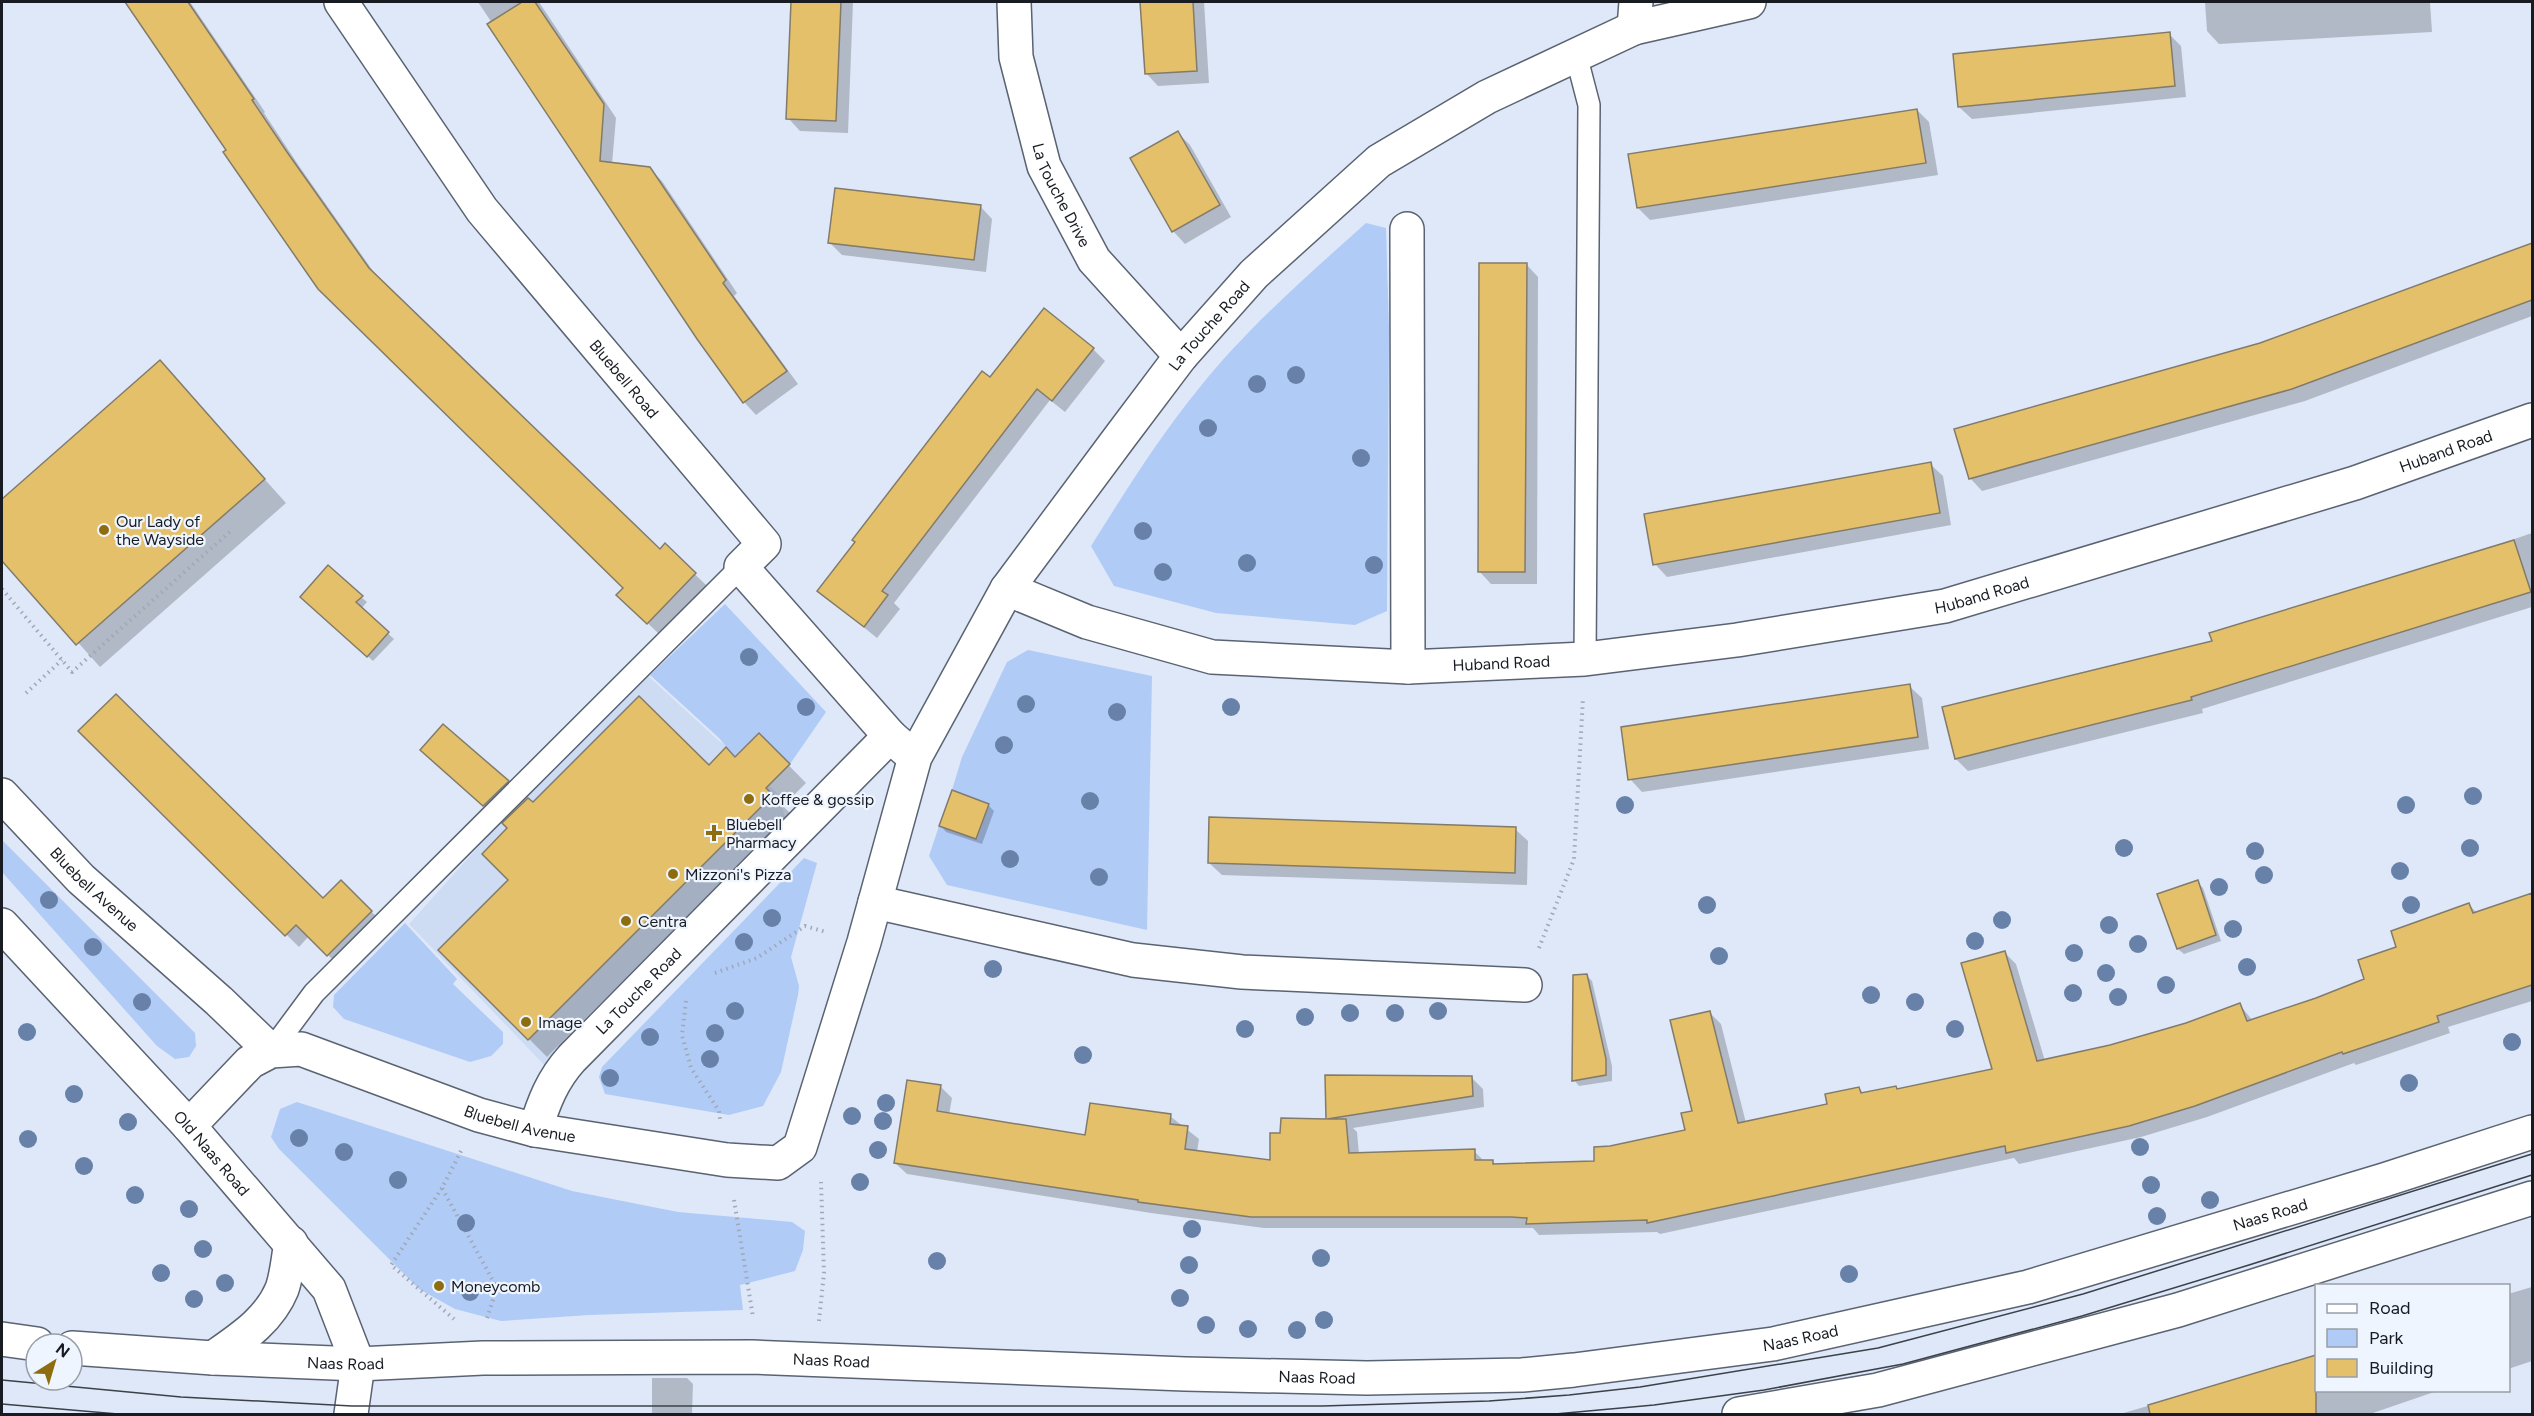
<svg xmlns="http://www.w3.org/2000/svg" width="2534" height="1416" font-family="Figtree,sans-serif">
  <rect width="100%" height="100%" fill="#dee8f8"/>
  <polygon fill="#cedcf3" points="645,673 719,741 728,746 779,795 791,839 549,1070 409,924 479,846"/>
  <g fill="#b1cbf7">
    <path d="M1366,223L1386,228L1389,329L1387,611L1355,625L1216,613L1114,586L1091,546C1125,492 1159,437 1200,387C1248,327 1308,275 1366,223Z"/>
    <polygon points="725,604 826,712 790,764 735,757 719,738 650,675"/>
    <polygon points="1028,650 1152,676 1147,930 947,885 929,856 939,826 977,839 989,804 952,790 962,757 1007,662"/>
    <polygon points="2,840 195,1033 196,1046 189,1057 175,1059 157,1046 2,872"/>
    <polygon points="804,858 817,863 791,957 799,986 798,995 781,1072 763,1106 729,1115 605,1094 599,1077 602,1067"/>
    <polygon points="405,923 457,979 453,984 503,1032 503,1044 491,1056 470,1062 344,1019 333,1007 334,995"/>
    <polygon points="297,1102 572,1191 678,1212 792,1222 805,1231 803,1250 795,1271 740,1285 743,1310 589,1315 501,1321 455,1309 419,1289 279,1149 271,1137 280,1109"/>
  </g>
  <g fill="#0003">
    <polygon points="129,2 190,2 265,112 264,113 299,166 380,281 660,551 666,546 707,586 660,635 631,607 629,592 228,150"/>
    <polygon points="478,2 539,2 616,118 612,164 650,169 662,181 737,293 734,296 798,384 756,415 744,402"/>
    <polygon points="792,2 853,2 848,133 800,131 788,118"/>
    <polygon points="1142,2 1204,2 1209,83 1158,86 1146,73"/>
    <polygon points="2205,2 2430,2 2432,32 2219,44 2207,31"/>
    <polygon points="2169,34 2181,46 2186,97 1972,119 1959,107"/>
    <polygon points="1917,110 1929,122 1938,175 1650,220 1638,208"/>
    <polygon points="1178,133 1190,145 1231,217 1185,244 1173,231 1132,159"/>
    <polygon points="980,206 992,219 986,272 842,255 830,243"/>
    <polygon points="2532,244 2532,316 2305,401 1982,491 1970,478 2261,345"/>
    <polygon points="1526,264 1538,277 1537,584 1491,584 1479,571"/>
    <polygon points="1093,349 1105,361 1065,412 1050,400 894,603 900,609 877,638 819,591 990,379"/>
    <polygon points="160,362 286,503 100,667 2,558 2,501"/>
    <polygon points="1930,464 1943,476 1951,525 1667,577 1655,564"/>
    <polygon points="2532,533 2532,607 2202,709 2203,713 1968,771 1956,759 2214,642"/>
    <polygon points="361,597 367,602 361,609 394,639 373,661 307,602"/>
    <polygon points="1909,686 1922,698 1929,749 1642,792 1630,779"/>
    <polygon points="81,731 323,900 341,882 384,924 340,967 309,936 299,947"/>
    <polygon points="759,735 806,783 783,806 790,813 547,1057 441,950 510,880 533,804 709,767 736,759"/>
    <polygon points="428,756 507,782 513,788 490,811"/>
    <polygon points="988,805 994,811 982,844 946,832 941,826"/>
    <polygon points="1515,829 1528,841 1527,885 1222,875 1209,863"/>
    <polygon points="2197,882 2203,888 2221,941 2184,954 2178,949 2159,895"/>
    <polygon points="2532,894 2532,1001 2448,1027 2450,1033 2356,1065 2354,1063 2207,1117 2141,1137 2019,1164 2014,1158 1660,1234 1657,1232 1539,1235 1533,1228 1264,1228 1151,1213 907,1174 895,1163 940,1086 952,1098 949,1115 1086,1137 1170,1116 1199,1139 1197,1152 1271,1161 1282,1134 1328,1120 1327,1077 1471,1077 1483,1089 1484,1107 1353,1128 1357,1132 1359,1154 1474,1151 1484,1161 1492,1161 1496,1165 1596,1163 1610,1148 1687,1132 1693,1112 1709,1012 1721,1024 1746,1123 1829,1105 1859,1088 1864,1094 1896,1087 1899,1090 1994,1070 2004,952 2016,964 2045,1061 2111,1047 2186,1024 2240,1005 2253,1021 2323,998 2366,980 2398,948 2469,905 2477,913"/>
    <polygon points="1586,975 1592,981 1612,1066 1612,1081 1579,1086 1574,1080"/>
    <polygon points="2532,1287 2532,1361 2508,1369 2508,1294"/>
    <polygon points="2316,1357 2316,1390 2440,1390 2370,1414 2120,1414"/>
    <polygon points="652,1378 687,1378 693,1384 692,1414 652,1414"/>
  </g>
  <g fill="#e4c06a" stroke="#827b6b" stroke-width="1.5">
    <polygon points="125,2 188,2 254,99 252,100 287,152 369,268 660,549 665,543 696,573 647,624 616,595 623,588 318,289 223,152 226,150"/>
    <polygon points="522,2 535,2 604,104 600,161 650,167 726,280 723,283 787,371 743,403 697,339 487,24"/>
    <polygon points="791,2 841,2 836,121 786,119"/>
    <polygon points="1140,2 1193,2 1197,71 1145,74"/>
    <polygon points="2170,32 2175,86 1958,107 1953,54"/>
    <polygon points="1917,109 1926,163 1637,208 1628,154"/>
    <polygon points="1178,131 1220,205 1172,232 1130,158"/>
    <polygon points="835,188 981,205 974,260 828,243"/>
    <polygon points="2532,243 2532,300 2292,389 1969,479 1954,429 2260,343"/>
    <polygon points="1479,263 1527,263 1525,572 1478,572"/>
    <polygon points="1044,308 1094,348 1052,401 1037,389 882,591 888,595 864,627 817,591 855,542 852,540 982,371 990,377"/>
    <polygon points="160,360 265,479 76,645 2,561 2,499"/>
    <polygon points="1931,462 1940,513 1653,565 1644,514"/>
    <polygon points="2514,540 2531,592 2191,697 2192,700 1955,759 1942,707 2212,641 2209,633"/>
    <polygon points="328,565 363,596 356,602 389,632 367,657 300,597"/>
    <polygon points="1910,684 1918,737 1628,780 1621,727"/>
    <polygon points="116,694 323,898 341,880 372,911 327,956 296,925 285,936 78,731"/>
    <polygon points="639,696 709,765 726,747 735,757 759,733 790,764 766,788 773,795 528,1040 438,950 508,880 482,854 507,828 502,823 528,798 533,802"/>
    <polygon points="443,724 509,781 483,806 420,750"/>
    <polygon points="952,790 989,804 976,839 939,826"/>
    <polygon points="1209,817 1516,827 1515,873 1208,863"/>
    <polygon points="2198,880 2216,935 2177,949 2157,894"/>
    <polygon points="2532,893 2532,985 2437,1016 2439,1022 2343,1054 2342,1052 2195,1106 2129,1126 2006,1153 2005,1146 1647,1223 1647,1220 1526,1224 1527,1218 1511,1217 1251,1217 1138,1202 1138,1200 894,1163 907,1080 941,1085 937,1111 1085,1135 1090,1103 1171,1114 1170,1124 1188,1126 1185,1149 1270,1160 1270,1133 1280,1133 1281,1118 1326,1119 1325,1075 1472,1076 1473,1096 1327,1119 1346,1119 1349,1153 1475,1149 1475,1160 1493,1160 1493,1164 1594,1161 1594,1147 1610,1146 1685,1130 1681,1113 1692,1111 1670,1020 1710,1011 1738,1123 1827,1104 1825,1094 1859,1087 1861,1093 1896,1086 1897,1089 1992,1069 1961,963 2005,951 2037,1061 2110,1045 2186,1023 2240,1003 2247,1021 2316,998 2364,979 2358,960 2396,947 2391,931 2469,903 2473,913"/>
    <polygon points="1587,974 1606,1059 1606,1075 1572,1081 1573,975"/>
    <polygon points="2316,1355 2316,1414 2150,1414 2148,1405"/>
  </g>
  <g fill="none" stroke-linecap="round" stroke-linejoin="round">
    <g stroke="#5a6371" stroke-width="24">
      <g id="lane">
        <polyline points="1576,55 1589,105 1585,659"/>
        <polyline points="271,1051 314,993 741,567"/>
      </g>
    </g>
    <g stroke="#5a6371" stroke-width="36">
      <g id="street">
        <path id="s1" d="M341,2L482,210L764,544L741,567L890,736"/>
        <path id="s2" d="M1014,2L1016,57L1044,166L1094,260L1181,356"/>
        <polyline points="1634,28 1749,2"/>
        <polyline points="1407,229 1408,667"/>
        <path id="s3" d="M1007,589L1087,622L1212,657L1408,667L1585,659L1737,640L1945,606L2355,483L2532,420"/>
        <path id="s4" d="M2,795L81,879L219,1001L271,1051"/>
        <polyline points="875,902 1133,960 1242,972 1525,985"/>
        <path id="s5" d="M2,925L189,1126L329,1289L358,1364L351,1414"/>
        <path id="s6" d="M189,1126L250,1062L271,1051L301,1049L479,1115L535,1130L727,1160L778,1163L800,1147L864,942L915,757L1007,589L1120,437L1181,356L1254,274L1379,161L1487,97L1634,28L1636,2"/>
        <path id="s7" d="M535,1130C544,1102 552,1080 572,1058L890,736L906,750"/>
      </g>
    </g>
    <g stroke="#5a6371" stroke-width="36">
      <g id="secondary">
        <polyline points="2,1339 37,1344"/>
        <path id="s8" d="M72,1348L213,1358L358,1364L483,1358L752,1357L1185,1374L1367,1378L1522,1375L1574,1370L1773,1344L2028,1287L2384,1180L2532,1132"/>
        <path d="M213,1358C240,1339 269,1321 282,1289C287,1275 288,1258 291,1243"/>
        <polyline points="1739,1414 1878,1390 2178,1310 2532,1198"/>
      </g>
    </g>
    <g stroke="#9fa8b4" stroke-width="4" stroke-dasharray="1.5 4.5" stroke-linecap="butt">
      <polyline points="2,589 72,672 233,529"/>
      <polyline points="26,693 62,660"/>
      <polyline points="1539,948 1574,859 1583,698"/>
      <polyline points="715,973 757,958 805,926 826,932"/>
      <polyline points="686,1001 682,1035 691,1068 719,1111 720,1119"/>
      <polyline points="461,1151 442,1188 497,1288 487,1318"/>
      <polyline points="442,1188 391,1265 454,1319"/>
      <polyline points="734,1200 753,1317"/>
      <polyline points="819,1321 824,1273 821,1182"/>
    </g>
    <use href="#lane" stroke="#fff" stroke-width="21"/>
    <use href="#street" stroke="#fff" stroke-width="33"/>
    <use href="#secondary" stroke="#fff" stroke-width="33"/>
    <g stroke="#3c4149" stroke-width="1.5">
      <polyline points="2,1380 181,1397 352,1406 1322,1406 1489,1401 1569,1395 1640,1387 1878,1348 2083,1294 2532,1154"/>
      <polyline points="2,1404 118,1414"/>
      <polyline points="1555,1414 1654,1405 1764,1390 1903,1364 2082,1316 2249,1265 2532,1175"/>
    </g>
  </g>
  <g fill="#6781a9">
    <circle cx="1296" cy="375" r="9"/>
    <circle cx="1257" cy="384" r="9"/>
    <circle cx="1208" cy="428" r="9"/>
    <circle cx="1361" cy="458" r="9"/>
    <circle cx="1143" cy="531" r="9"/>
    <circle cx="1247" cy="563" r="9"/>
    <circle cx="1374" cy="565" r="9"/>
    <circle cx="1163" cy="572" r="9"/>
    <circle cx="749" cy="657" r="9"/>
    <circle cx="1026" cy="704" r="9"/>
    <circle cx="806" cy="707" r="9"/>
    <circle cx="1231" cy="707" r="9"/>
    <circle cx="1117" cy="712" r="9"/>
    <circle cx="1004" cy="745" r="9"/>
    <circle cx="2473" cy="796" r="9"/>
    <circle cx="1090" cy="801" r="9"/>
    <circle cx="1625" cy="805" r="9"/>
    <circle cx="2406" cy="805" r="9"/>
    <circle cx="2124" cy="848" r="9"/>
    <circle cx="2470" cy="848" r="9"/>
    <circle cx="2255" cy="851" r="9"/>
    <circle cx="1010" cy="859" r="9"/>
    <circle cx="2400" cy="871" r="9"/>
    <circle cx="2264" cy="875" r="9"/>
    <circle cx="1099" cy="877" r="9"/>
    <circle cx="2219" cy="887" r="9"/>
    <circle cx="49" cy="900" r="9"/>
    <circle cx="1707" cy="905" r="9"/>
    <circle cx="2411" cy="905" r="9"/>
    <circle cx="772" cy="918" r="9"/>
    <circle cx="2002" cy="920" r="9"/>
    <circle cx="2109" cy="925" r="9"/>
    <circle cx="2233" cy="929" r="9"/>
    <circle cx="1975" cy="941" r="9"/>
    <circle cx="744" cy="942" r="9"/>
    <circle cx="2138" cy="944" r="9"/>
    <circle cx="93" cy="947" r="9"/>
    <circle cx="2074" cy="953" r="9"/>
    <circle cx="1719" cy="956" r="9"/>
    <circle cx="2247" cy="967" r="9"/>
    <circle cx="993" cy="969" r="9"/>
    <circle cx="2106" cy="973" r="9"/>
    <circle cx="2166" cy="985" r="9"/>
    <circle cx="2073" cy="993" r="9"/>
    <circle cx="1871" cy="995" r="9"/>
    <circle cx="2118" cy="997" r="9"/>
    <circle cx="142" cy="1002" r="9"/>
    <circle cx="1915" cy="1002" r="9"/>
    <circle cx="735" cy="1011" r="9"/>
    <circle cx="1438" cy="1011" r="9"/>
    <circle cx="1350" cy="1013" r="9"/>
    <circle cx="1395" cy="1013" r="9"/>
    <circle cx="1305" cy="1017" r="9"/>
    <circle cx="1245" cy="1029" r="9"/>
    <circle cx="1955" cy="1029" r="9"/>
    <circle cx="27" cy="1032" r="9"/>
    <circle cx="715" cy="1033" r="9"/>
    <circle cx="650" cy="1037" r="9"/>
    <circle cx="2512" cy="1042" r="9"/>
    <circle cx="1083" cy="1055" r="9"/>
    <circle cx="710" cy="1059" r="9"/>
    <circle cx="610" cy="1078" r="9"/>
    <circle cx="2409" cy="1083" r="9"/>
    <circle cx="74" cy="1094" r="9"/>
    <circle cx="886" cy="1103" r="9"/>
    <circle cx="852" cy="1116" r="9"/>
    <circle cx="883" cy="1121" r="9"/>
    <circle cx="128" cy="1122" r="9"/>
    <circle cx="299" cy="1138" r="9"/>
    <circle cx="28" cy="1139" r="9"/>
    <circle cx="2140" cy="1147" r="9"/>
    <circle cx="878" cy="1150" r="9"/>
    <circle cx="344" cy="1152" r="9"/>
    <circle cx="84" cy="1166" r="9"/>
    <circle cx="398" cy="1180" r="9"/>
    <circle cx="860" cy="1182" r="9"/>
    <circle cx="2151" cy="1185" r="9"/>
    <circle cx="135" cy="1195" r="9"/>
    <circle cx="2210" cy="1200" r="9"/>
    <circle cx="189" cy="1209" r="9"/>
    <circle cx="2157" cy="1216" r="9"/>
    <circle cx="466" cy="1223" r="9"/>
    <circle cx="1192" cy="1229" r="9"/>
    <circle cx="203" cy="1249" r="9"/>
    <circle cx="1321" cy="1258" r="9"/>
    <circle cx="937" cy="1261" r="9"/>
    <circle cx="1189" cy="1265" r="9"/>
    <circle cx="161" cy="1273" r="9"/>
    <circle cx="1849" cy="1274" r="9"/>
    <circle cx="225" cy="1283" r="9"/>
    <circle cx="470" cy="1292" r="9"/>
    <circle cx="1180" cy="1298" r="9"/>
    <circle cx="194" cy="1299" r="9"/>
    <circle cx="1324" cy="1320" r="9"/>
    <circle cx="1206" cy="1325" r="9"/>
    <circle cx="1248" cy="1329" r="9"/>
    <circle cx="1297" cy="1330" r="9"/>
  </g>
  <g fill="#8e6d11" stroke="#eef5ff" stroke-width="2">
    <circle cx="104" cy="530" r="6"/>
    <circle cx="749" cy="799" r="6"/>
    <path d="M711 824h6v6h6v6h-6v6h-6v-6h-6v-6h6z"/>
    <circle cx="673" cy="874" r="6"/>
    <circle cx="626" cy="921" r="6"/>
    <circle cx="526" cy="1022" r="6"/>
    <circle cx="439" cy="1286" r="6"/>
  </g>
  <g text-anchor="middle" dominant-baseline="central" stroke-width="4.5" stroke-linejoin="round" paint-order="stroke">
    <g font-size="16" fill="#181c22" stroke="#eef5ff">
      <text stroke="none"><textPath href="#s2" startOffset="201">La Touche Drive</textPath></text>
      <text stroke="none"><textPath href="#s6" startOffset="1593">La Touche Road</textPath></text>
      <text stroke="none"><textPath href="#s1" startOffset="472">Bluebell Road</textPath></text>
      <text stroke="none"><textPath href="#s3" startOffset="1478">Huband Road</textPath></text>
      <text stroke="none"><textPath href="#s3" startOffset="992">Huband Road</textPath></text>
      <text stroke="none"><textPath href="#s3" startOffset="506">Huband Road</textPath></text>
      <text stroke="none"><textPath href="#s4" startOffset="132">Bluebell Avenue</textPath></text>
      <text stroke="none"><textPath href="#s7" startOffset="176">La Touche Road</textPath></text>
      <text stroke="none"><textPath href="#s6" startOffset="374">Bluebell Avenue</textPath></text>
      <text stroke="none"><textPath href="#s5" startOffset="310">Old Naas Road</textPath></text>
      <text stroke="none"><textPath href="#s8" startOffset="2218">Naas Road</textPath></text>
      <text stroke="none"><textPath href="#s8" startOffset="1732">Naas Road</textPath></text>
      <text stroke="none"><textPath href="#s8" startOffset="760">Naas Road</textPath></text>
      <text stroke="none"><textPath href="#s8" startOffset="274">Naas Road</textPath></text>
      <text stroke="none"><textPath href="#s8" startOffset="1246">Naas Road</textPath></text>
    </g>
    <g font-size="16" fill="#181c22" stroke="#eef5ff" text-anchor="start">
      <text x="116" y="521">Our Lady of<tspan x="116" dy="18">the Wayside</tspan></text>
      <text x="761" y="799">Koffee &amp; gossip</text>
      <text x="726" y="824">Bluebell<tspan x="726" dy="18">Pharmacy</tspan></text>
      <text x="685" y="874">Mizzoni's Pizza</text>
      <text x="638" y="921">Centra</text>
      <text x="538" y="1022">Image</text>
      <text x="451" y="1286">Moneycomb</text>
    </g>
  </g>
  <rect width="2534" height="1416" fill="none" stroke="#181c22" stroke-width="6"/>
  <rect x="2315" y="1284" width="195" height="108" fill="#eef5ff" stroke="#989ea7" stroke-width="1.5"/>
  <rect x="2327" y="1304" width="30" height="9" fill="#ffffff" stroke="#989ea7" stroke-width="1.5"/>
  <text x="2369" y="1314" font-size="18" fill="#181c22">Road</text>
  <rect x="2327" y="1329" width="30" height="18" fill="#b1cbf7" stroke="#989ea7" stroke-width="1.5"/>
  <text x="2369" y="1344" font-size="18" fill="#181c22">Park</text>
  <rect x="2327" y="1359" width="30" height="18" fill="#e4c06a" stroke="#989ea7" stroke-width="1.5"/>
  <text x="2369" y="1374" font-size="18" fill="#181c22">Building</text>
  <g transform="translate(54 1362) rotate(37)"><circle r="28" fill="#eef5ff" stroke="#989ea7" stroke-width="1.5"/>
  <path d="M0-4.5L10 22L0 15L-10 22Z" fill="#8e6d11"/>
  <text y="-9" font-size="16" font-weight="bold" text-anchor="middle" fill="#181c22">N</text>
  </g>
</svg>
